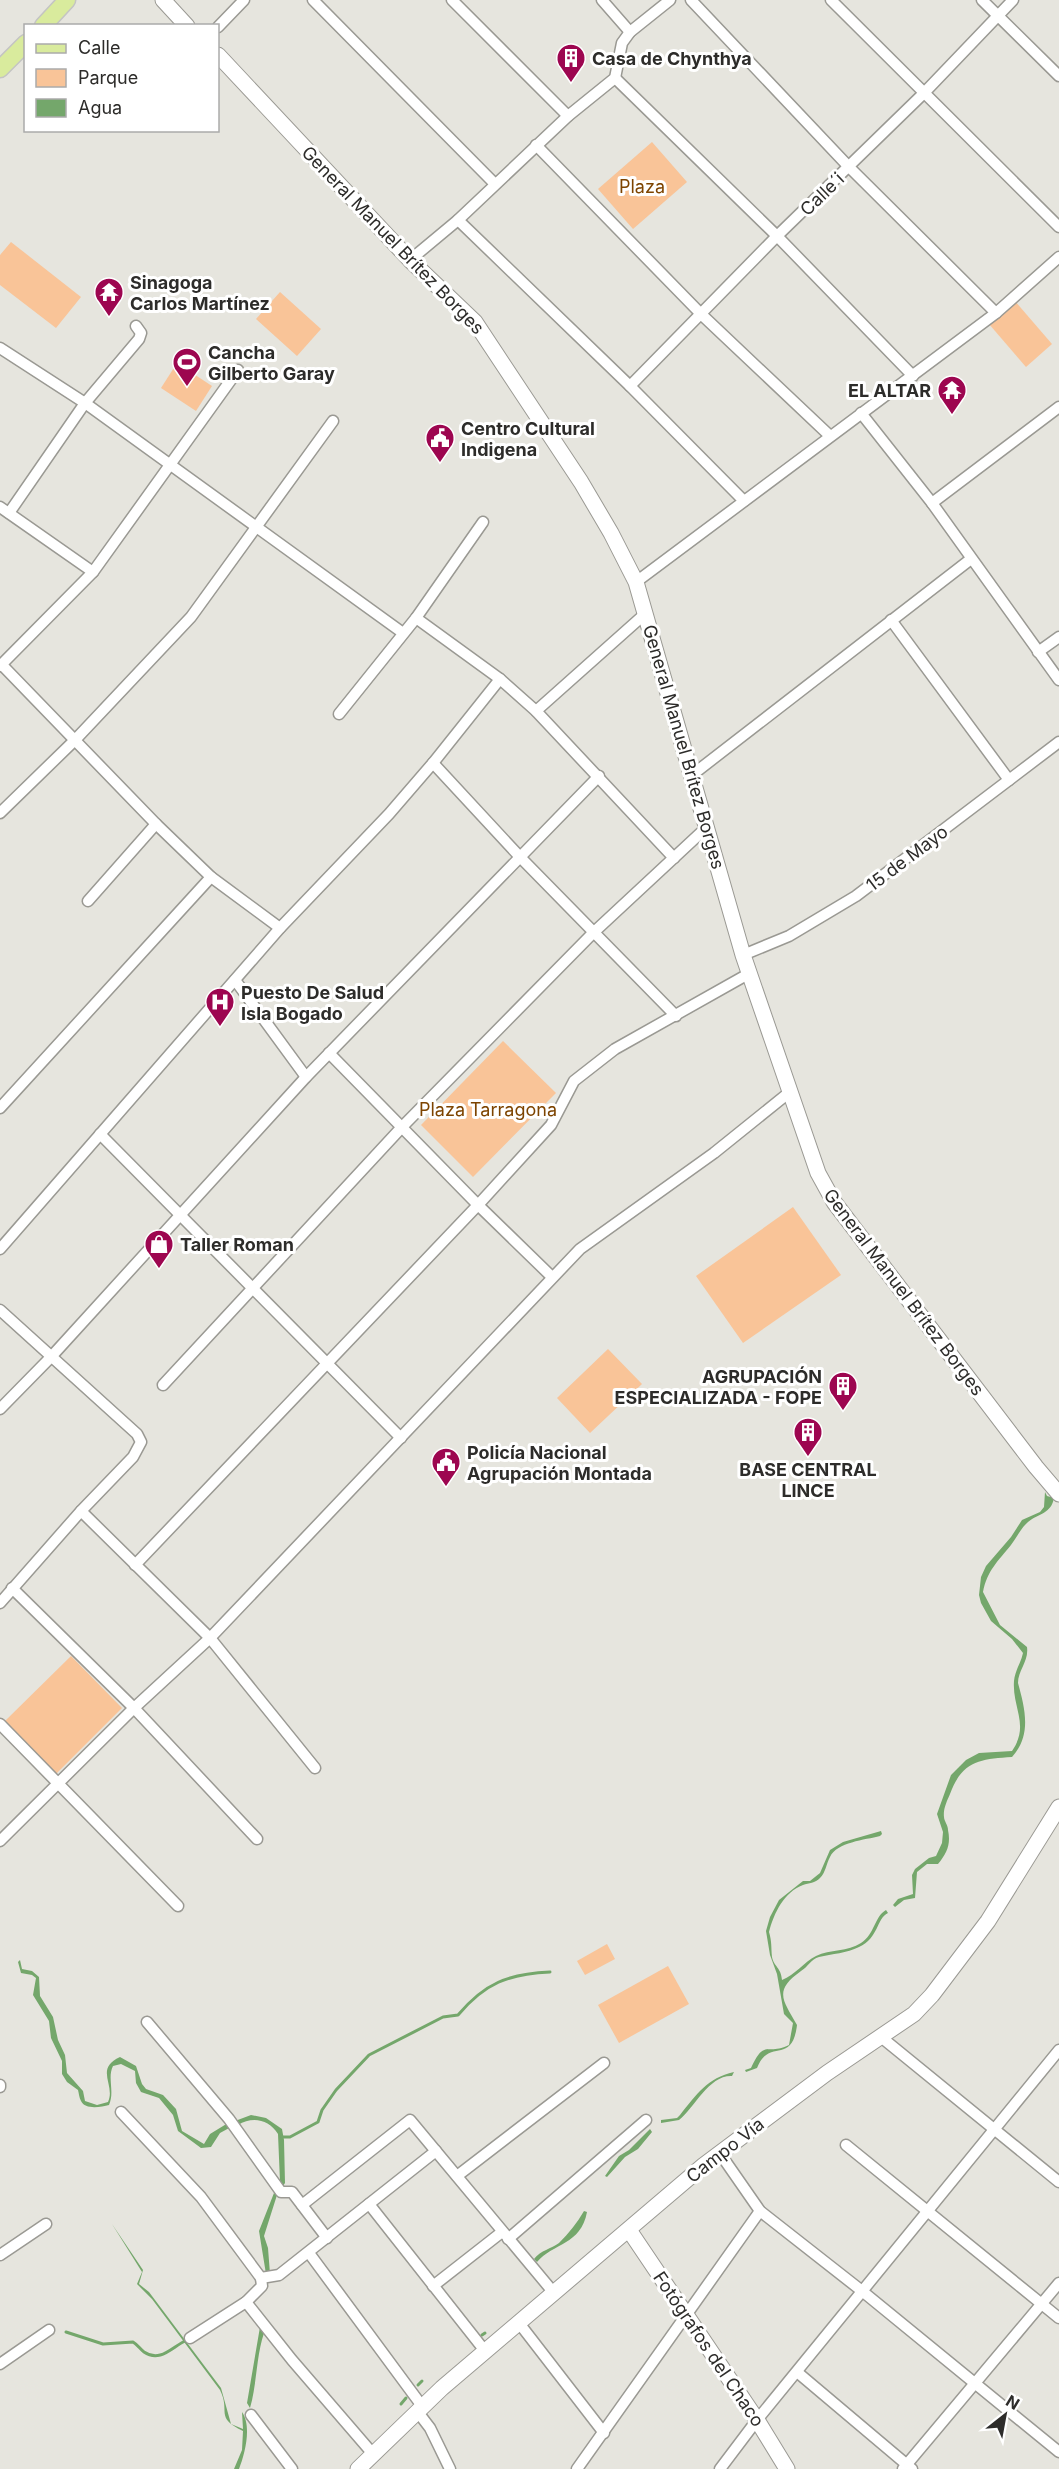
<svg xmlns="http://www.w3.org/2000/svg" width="1059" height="2469" font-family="Inter,sans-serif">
  <rect width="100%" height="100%" fill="#e6e5de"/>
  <g fill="#f9c498">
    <polygon points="652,142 687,182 633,229 598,189"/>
    <polygon points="11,242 81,297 56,328 0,285 0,255"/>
    <polygon points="280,292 321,329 297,356 256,319"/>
    <polygon points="1015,301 1052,344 1026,367 989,324"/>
    <polygon points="177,363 212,386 196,411 161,388"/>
    <polygon points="503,1041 556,1093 473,1177 421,1125"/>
    <polygon points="793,1207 841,1275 743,1343 696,1276"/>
    <polygon points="608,1349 642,1384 590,1433 557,1398"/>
    <polygon points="71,1656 122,1708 56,1774 5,1721"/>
    <polygon points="607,1944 615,1959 585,1975 577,1961"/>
    <polygon points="668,1966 689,2004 619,2043 598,2005"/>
  </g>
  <g fill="#74a76b">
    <path d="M1045,1492L1047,1496L1054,1498C1051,1514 1039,1513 1028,1522C1021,1528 1017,1537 1011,1545C998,1561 987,1571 983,1592L1000,1625L1027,1647C1029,1661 1018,1670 1018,1683C1025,1709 1032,1735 1012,1757C980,1759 962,1761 950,1794C947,1801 943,1809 944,1817C944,1821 948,1825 948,1830C951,1844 947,1853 938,1864H927L917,1872L915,1898L904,1900L895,1907L893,1905L898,1899L913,1894L912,1875L915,1869L929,1858L936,1856L942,1843L943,1832L937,1814L951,1775L966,1760L979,1753L1012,1751C1030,1725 1012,1708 1014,1681C1015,1670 1021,1663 1023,1653L1012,1639L991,1621L981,1603L979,1595L981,1577L986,1566L1011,1537L1022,1520L1040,1512L1044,1507Z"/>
    <path d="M881,1831L882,1834L880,1836C865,1840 837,1842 830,1857C826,1864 826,1872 820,1878C815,1883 809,1883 803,1885C784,1892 774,1913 769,1932C772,1942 771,1947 772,1957C774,1967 781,1967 782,1980C795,1975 804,1962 816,1956C830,1949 848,1952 861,1943C875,1934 874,1917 886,1910L888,1913C876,1919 879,1938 859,1947C847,1953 832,1954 819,1957C811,1959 808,1967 801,1971C773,1991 783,2000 797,2025C792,2066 769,2037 757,2068L746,2072L745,2070L751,2068C765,2038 766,2056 789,2045L793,2023L784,2014L777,1974L770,1955L766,1931L770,1917L779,1900L803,1881H810L820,1873L830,1850L843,1842Z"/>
    <path d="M20,1960L22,1969L32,1971L39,1977L40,1996L53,2017L58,2040L65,2055L67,2073L83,2091L85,2101L97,2105L108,2102C116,2085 94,2069 120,2057L136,2066L142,2084L146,2089L163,2095L176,2109L182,2131L204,2144L210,2134L228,2123L231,2127L220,2133L211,2147L201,2148L178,2131L173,2115L159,2098L141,2092L136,2083L135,2071L121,2064L113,2066C107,2078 115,2091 109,2105C101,2107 85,2110 81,2101C79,2097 79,2094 78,2090L67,2082L62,2074V2061L51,2038L49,2021L33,1995L36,1978L32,1975L21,1973L18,1962Z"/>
    <path d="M734,2072L732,2076C709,2075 695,2107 679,2120L661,2123V2120L677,2118L680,2115C697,2094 707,2078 734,2072Z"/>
    <path d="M251,2115L266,2118L282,2129L284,2140L285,2183L283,2186L280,2182L278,2134C269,2119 252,2116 238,2125L235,2121Z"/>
    <polygon points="650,2129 652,2132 638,2149 625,2157 607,2177 605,2176 619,2156 629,2150"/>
    <polygon points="274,2193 277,2195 264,2236 268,2248 270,2274 266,2274 259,2231"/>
    <path d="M584,2211L587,2212C581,2245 553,2243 537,2262L534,2259C541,2250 551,2249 559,2243C569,2233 577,2223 584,2211Z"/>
    <path d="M112,2224L143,2270L139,2284L149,2292L221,2388L231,2424L243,2429L242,2412C252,2426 245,2454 239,2469H234L242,2450L243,2431C214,2417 231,2412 220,2390L152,2299L137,2284L142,2272Z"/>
    <path d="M260,2327L264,2333C256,2357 257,2384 250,2408L247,2403Z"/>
  </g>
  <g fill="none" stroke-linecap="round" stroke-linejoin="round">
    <g stroke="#74a76b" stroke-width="3">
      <path d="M282,2137H290L318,2122L322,2110L336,2090L369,2055L443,2017L458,2015C485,1983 508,1974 550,1972"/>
      <path d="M66,2332L103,2344L133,2342C138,2345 140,2349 144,2352C160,2363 172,2347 185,2341"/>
      <polyline points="482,2335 485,2333"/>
      <polyline points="418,2385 422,2381"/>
      <polyline points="401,2404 406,2398"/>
    </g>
    <g stroke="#9a9993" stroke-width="13">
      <g id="street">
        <polyline points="313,0 494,183"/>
        <polyline points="452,0 568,116"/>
        <polyline points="602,0 630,32"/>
        <polyline points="691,0 849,167 996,313"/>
        <polyline points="831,0 1059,227"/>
        <polyline points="982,0 1059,76"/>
        <polyline points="218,27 244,0"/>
        <polyline points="615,78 777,236 913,376"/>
        <polyline points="536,145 702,315 829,435"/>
        <polyline points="458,220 630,386 744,501"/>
        <polyline points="410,260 458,220 568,116 615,78 622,43 630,32 670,0"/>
        <polyline points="0,348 85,403 403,633"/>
        <polyline points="630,386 777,236 924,93 1013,0"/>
        <polyline points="861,413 932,503 1059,680"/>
        <polyline points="932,503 1059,407"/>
        <polyline points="0,507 93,572"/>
        <polyline points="9,513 85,403 139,339 141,333 136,326"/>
        <polyline points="636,582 996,313 1059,257"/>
        <polyline points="416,618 500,679 536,711 674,858"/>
        <polyline points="891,620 1009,780"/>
        <polyline points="1038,652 1059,637"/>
        <polyline points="2,665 156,824 211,877 280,928"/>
        <polyline points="0,666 93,572 238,370"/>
        <polyline points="536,711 646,613"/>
        <polyline points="339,714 416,618 483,522"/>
        <polyline points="433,763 520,857 676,1016"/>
        <polyline points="692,775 971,559"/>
        <polyline points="0,813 75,740 191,617 333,421"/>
        <polyline points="88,901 156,824"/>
        <polyline points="743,955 789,936 856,896 1059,742"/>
        <polyline points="235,980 306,1077"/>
        <polyline points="329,1053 478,1205 552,1277"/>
        <polyline points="0,1108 211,877"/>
        <polyline points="100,1134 401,1438"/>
        <polyline points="0,1249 280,928 389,814 433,763 500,679"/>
        <polyline points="0,1310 137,1434 141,1442 133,1457 81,1511 0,1603"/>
        <polyline points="163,1385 402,1127 593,933 707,827"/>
        <polyline points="0,1409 51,1357 306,1077 599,776"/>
        <polyline points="81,1511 210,1638 315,1768"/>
        <polyline points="135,1565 478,1205 551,1125 574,1081 615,1049 750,973"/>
        <polyline points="12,1588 134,1708 257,1839"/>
        <polyline points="0,1724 178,1906"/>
        <polyline points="0,1841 134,1708 210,1638 580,1249 714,1153 791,1091"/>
        <polyline points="147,2022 229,2119 281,2192 292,2192 327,2238"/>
        <polyline points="881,2037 1059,2182"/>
        <polyline points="0,2085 0,2087"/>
        <polyline points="121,2112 201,2197 261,2278"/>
        <polyline points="846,2145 1059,2318"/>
        <polyline points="719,2152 760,2211 862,2291 1059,2452"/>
        <polyline points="457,2176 604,2063"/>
        <polyline points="369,2204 485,2351"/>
        <polyline points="302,2205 410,2120 554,2293"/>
        <polyline points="508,2239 646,2120"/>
        <polyline points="309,2253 422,2406"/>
        <polyline points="0,2255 46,2224"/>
        <polyline points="433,2286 502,2232"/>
        <polyline points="246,2302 292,2360 373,2454"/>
        <polyline points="519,2323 604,2433"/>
        <polyline points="190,2338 246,2302 262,2286 261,2278 279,2275 436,2151"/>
        <polyline points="0,2364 49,2330"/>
        <polyline points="797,2372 912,2469"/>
        <polyline points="417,2411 430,2428 450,2469"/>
        <polyline points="251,2415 292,2469"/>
        <polyline points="577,2469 760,2211"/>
        <polyline points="720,2469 757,2420 1059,2050"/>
        <polyline points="903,2469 1059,2283"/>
      </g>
    </g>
    <g stroke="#9a9993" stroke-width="17">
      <g id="secondary">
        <polyline points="163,0 187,26"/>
        <polyline points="218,55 410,260 475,322 581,482 611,533 636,582 743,955 818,1173 834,1202 1036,1467 1059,1494"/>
        <polyline points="629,2230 757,2420 787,2469"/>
        <polyline points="358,2469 442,2388 704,2165 827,2073 914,2014 932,1995 988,1921 1059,1807"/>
      </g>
    </g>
    <g stroke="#c4c4c3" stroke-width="19">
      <g id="primary">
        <polyline points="43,26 67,0"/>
        <polyline points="0,69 26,43"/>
      </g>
    </g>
    <use href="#street" stroke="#fff" stroke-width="10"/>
    <use href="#secondary" stroke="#fff" stroke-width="15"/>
    <use href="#primary" stroke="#d9eb9d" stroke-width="16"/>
  </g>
  <defs>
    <g id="building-pin" transform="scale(1.5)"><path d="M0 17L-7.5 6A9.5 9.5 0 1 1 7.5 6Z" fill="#9d0650" stroke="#fff"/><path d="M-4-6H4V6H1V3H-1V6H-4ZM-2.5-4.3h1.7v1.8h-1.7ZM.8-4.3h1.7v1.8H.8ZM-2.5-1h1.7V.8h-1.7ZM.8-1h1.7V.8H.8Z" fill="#fff"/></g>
    <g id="temple-pin" transform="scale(1.5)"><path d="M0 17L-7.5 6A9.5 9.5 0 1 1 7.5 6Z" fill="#9d0650" stroke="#fff"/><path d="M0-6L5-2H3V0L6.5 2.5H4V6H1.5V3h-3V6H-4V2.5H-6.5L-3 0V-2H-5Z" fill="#fff"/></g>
    <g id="stadium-pin" transform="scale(1.5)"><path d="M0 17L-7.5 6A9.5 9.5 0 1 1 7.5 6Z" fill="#9d0650" stroke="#fff"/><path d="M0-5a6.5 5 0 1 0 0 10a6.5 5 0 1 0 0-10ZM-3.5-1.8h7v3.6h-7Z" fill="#fff"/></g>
    <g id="civic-pin" transform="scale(1.5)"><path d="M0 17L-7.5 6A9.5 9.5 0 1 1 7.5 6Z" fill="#9d0650" stroke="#fff"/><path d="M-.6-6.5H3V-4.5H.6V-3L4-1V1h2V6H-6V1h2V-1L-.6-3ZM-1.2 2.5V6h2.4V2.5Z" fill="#fff"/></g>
    <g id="hospital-pin" transform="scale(1.5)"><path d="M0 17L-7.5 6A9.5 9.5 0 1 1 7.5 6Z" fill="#9d0650" stroke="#fff"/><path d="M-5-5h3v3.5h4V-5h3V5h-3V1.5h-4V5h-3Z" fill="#fff"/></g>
    <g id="shop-pin" transform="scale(1.5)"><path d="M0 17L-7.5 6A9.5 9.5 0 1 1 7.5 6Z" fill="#9d0650" stroke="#fff"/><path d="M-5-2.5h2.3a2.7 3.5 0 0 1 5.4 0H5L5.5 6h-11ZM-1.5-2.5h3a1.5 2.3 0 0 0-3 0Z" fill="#fff"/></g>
  </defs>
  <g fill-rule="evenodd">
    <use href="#building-pin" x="571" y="58"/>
    <use href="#temple-pin" x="109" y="292"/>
    <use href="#stadium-pin" x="187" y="362"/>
    <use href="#temple-pin" x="952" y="390"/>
    <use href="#civic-pin" x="440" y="438"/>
    <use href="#hospital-pin" x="220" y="1002"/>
    <use href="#shop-pin" x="159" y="1244"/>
    <use href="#building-pin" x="843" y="1386"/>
    <use href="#building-pin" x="808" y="1432"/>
    <use href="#civic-pin" x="446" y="1462"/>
  </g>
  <g text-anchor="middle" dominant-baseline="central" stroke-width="6" stroke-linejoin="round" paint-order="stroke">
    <g font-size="18" font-weight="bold" fill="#2d2c2a" stroke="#fff" text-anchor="start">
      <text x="592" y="58">Casa de Chynthya</text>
      <text x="130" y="282">Sinagoga<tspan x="130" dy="21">Carlos Martínez</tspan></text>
      <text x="208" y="352">Cancha<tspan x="208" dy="21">Gilberto Garay</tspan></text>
      <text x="931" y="390" text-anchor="end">EL ALTAR</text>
      <text x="461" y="428">Centro Cultural<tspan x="461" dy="21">Indigena</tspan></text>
      <text x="241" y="992">Puesto De Salud<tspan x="241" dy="21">Isla Bogado</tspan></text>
      <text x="180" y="1244">Taller Roman</text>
      <text x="822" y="1376" text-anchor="end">AGRUPACIÓN<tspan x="822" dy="21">ESPECIALIZADA - FOPE</tspan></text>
      <text x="467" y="1452">Policía Nacional<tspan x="467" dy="21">Agrupación Montada</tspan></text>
      <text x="808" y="1469" text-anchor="middle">BASE CENTRAL<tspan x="808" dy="21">LINCE</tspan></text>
    </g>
    <g font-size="18" fill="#7d4400" stroke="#fff">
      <text x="642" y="186">Plaza</text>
      <text x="488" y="1109">Plaza Tarragona</text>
    </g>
    <g font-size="18" fill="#2d2c2a" stroke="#fff">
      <text transform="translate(822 194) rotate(-44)">Calle´i</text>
      <text transform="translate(393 240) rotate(46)">General Manuel Brítez Borges</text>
      <text transform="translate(684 747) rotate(74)">General Manuel Brítez Borges</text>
      <text transform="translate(907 858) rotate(-37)">15 de Mayo</text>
      <text transform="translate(904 1292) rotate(53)">General Manuel Brítez Borges</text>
      <text transform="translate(725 2150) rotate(-38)">Campo Vía</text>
      <text transform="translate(709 2349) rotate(56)">Fotógrafos del Chaco</text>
    </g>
  </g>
  <rect x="24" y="24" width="195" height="108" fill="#ffffff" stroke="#ababaa" stroke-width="1.5"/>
  <rect x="36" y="44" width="30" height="9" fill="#d9eb9d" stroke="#ababaa" stroke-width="1.5"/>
  <text x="78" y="54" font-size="18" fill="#2d2c2a">Calle</text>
  <rect x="36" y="69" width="30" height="18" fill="#f9c498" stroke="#ababaa" stroke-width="1.5"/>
  <text x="78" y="84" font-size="18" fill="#2d2c2a">Parque</text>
  <rect x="36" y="99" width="30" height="18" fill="#74a76b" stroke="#ababaa" stroke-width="1.5"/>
  <text x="78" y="114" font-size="18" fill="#2d2c2a">Agua</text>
  <g transform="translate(1005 2415) rotate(31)" stroke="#ffffff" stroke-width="4.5" paint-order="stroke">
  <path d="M0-4.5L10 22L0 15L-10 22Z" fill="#2d2c2a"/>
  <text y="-9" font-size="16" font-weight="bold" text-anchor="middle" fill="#2d2c2a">N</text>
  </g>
</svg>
